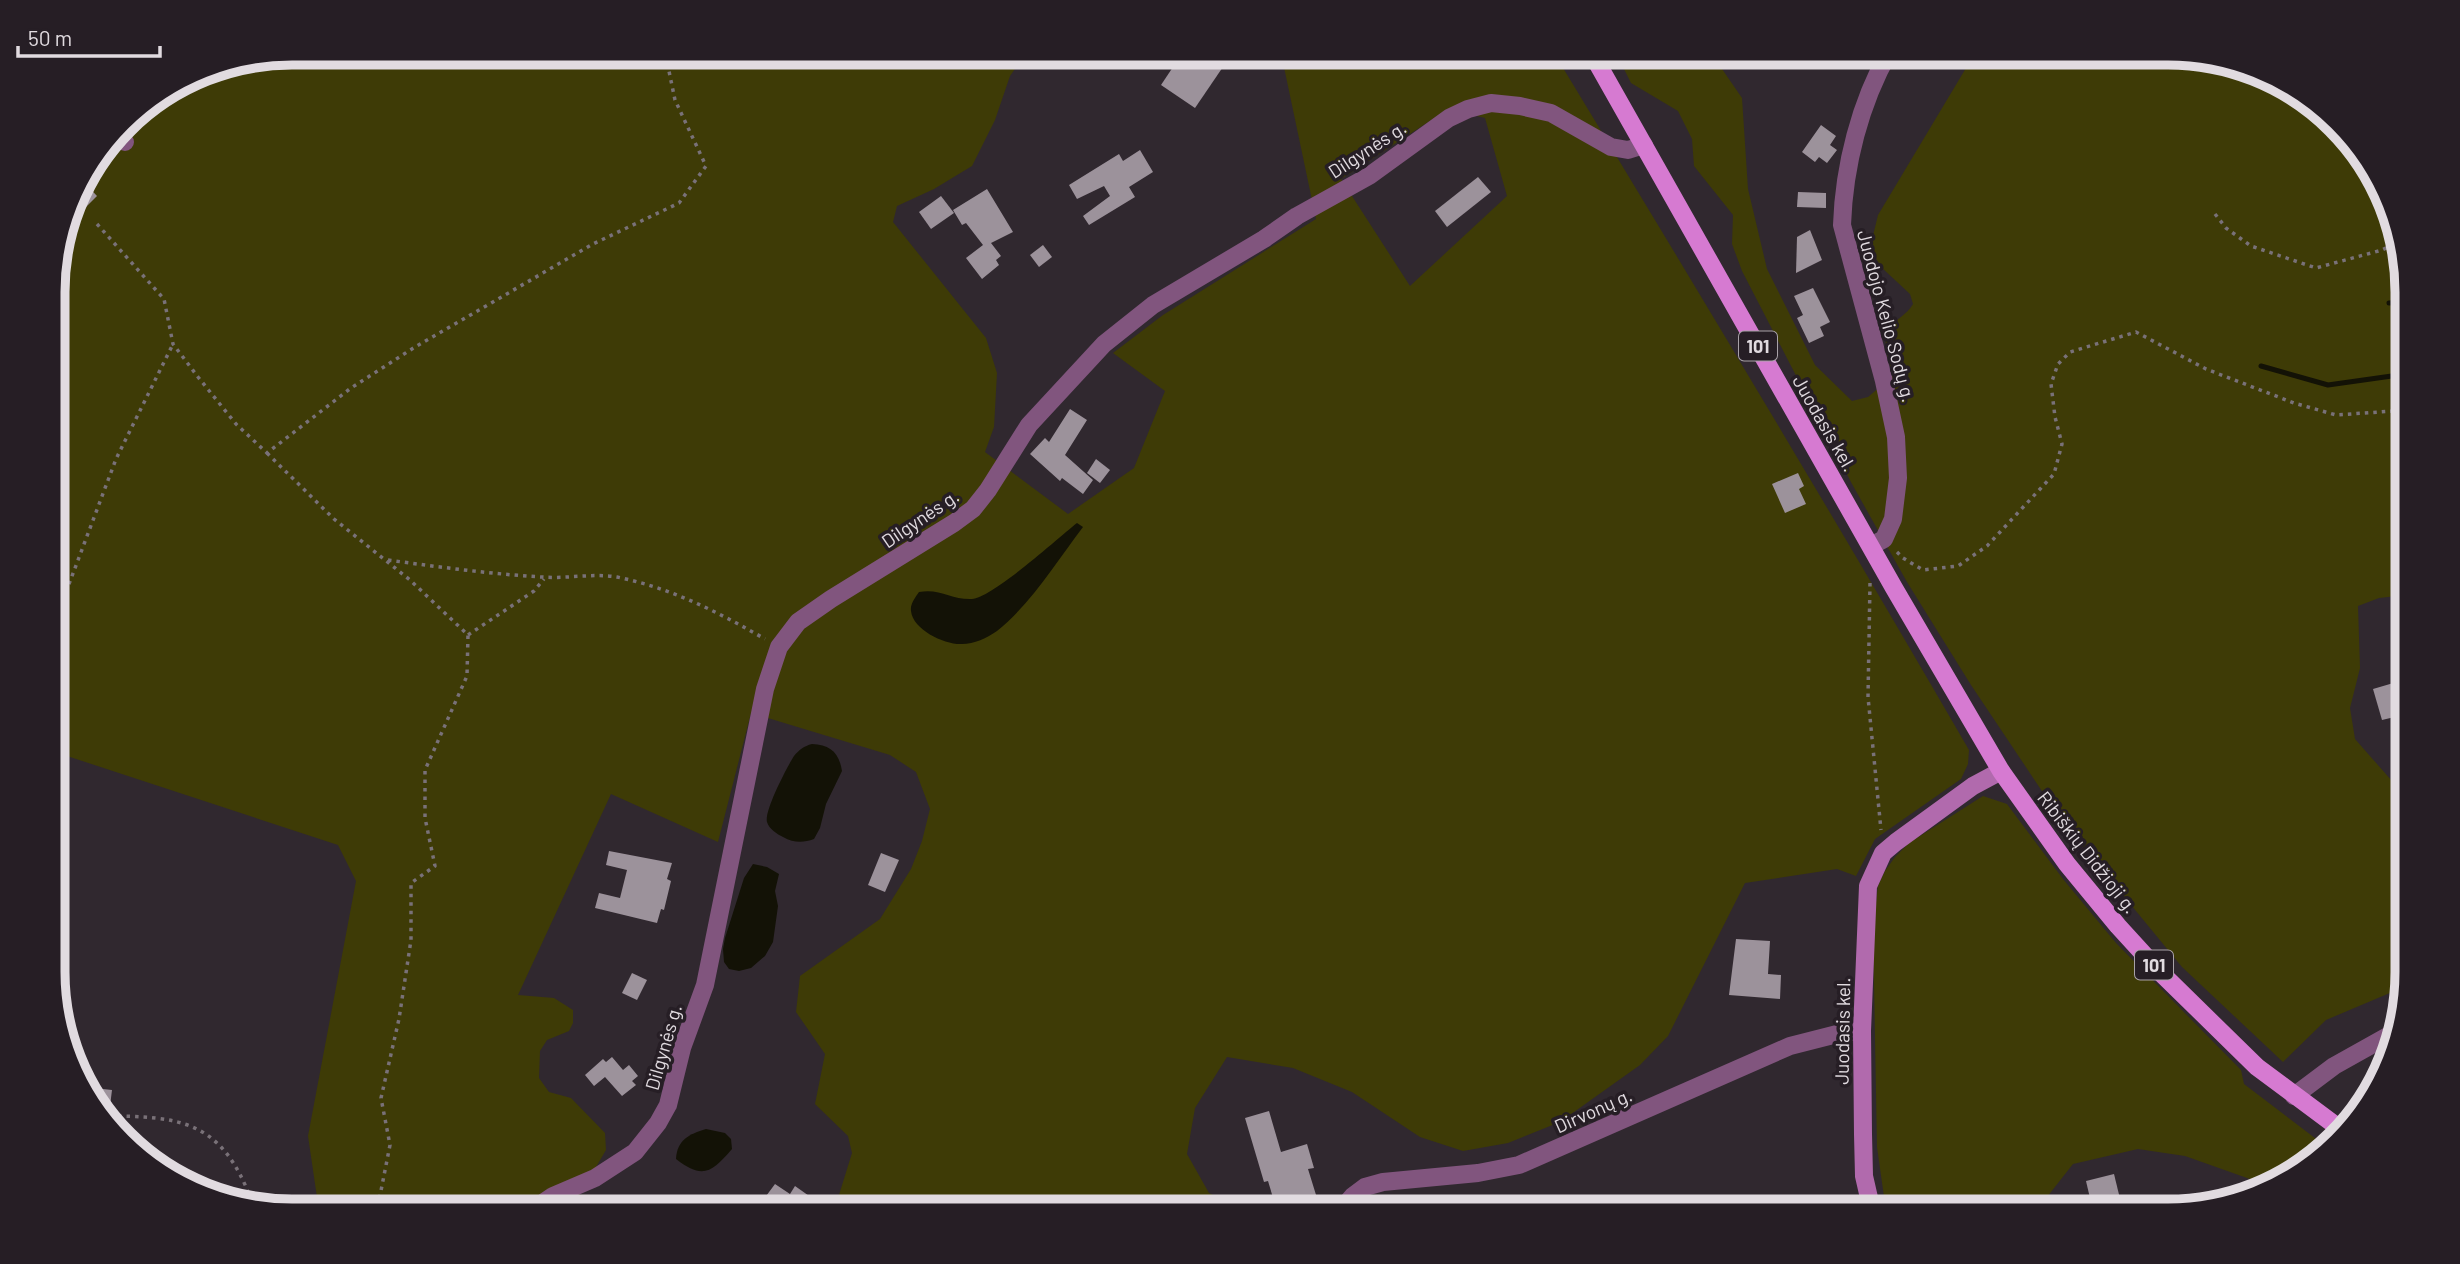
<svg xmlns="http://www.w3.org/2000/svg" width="2460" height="1264" font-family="Barlow,sans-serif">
  <rect width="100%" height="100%" fill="#30282f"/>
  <g fill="#3e3b06" fill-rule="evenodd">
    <path d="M292,52L1026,53L1010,76L995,120L972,166L934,189L897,206L893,222L986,338L997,373L994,427L985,452L1068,514L1134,468L1165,391L1113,353L1163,315L1316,219L1281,53H1554C1694,284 1833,515 1969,750L1968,764L1961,779L1875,839L1856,876L1837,869L1745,883L1668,1036L1640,1065L1560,1122L1508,1143L1463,1151L1420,1137L1352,1092L1293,1068L1227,1057L1195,1108L1187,1154L1209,1193L1245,1211H834L852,1153L848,1136L815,1104L825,1054L796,1012L800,976L880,919L911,869L922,841L930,809L916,772L890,755L751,713L718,842L611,794L518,995L554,998L573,1010V1023L569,1031L547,1040L540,1051L539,1078L549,1092L571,1098L605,1133L606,1150L570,1211H319L308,1136L356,881L338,845L64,755L54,756L53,276L77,186L134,112L200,71ZM1448,109L1485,118L1507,196L1410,286L1341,179Z"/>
    <path d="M1616,53H1711L1742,98L1748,189L1767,269L1815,365L1852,401L1868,397L1893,376C1890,363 1881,342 1889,329C1895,319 1907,315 1913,304L1910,294L1881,267L1870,248L1878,215L1975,53H2168L2274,77L2358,146L2405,261L2406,595L2379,598L2358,606L2360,668L2350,708L2355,739L2392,781L2407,791V973L2404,987L2326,1020L2283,1062L2182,967L2062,821L1971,685L1907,582L1852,484L1742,271L1732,244L1733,215L1694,166L1692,139L1678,111L1631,83Z"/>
    <polygon points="1983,796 2007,804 2063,879 2116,943 2241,1070 2244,1084 2324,1145 2301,1171 2264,1184 2185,1156 2138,1149 2073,1164 2036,1211 1886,1211 1877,1147 1873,928 1878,886 1885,871 1895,857 1909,843"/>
  </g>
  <g fill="#131206">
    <path d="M1077,523L1083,527C1057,561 1031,604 997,631C987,638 974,644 962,644C945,645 913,630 911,611C910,604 915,598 919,592C940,588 952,600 972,599C993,597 1057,539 1077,523Z"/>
    <path d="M812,744C830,745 839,752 842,771L826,804L820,828L814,839C803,843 794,843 783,837C777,834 769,829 767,822C764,811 787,767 794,756C799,750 804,746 812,744Z"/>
    <polygon points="753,864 767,867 779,874 775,891 778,906 773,942 765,956 751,968 739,971 729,969 724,962 723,949 725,938 744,878"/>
    <path d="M706,1129L725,1133L731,1139L732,1149C712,1172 703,1180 676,1159C677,1140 689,1134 706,1129Z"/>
  </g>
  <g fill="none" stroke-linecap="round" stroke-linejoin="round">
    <g stroke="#131206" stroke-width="5">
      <polyline points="2389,303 2406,302"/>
      <polyline points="2261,366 2328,385 2406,374"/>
    </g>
  </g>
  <g fill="#9c929b">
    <polygon points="1183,52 1214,52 1227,61 1195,108 1161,85"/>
    <polygon points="1821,125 1836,136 1830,145 1837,150 1827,163 1819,157 1815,162 1802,152"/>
    <polygon points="1140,150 1153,172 1129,187 1135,197 1089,225 1083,216 1110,196 1104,186 1077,199 1069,185 1119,154 1123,161"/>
    <polygon points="1478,177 1491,192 1447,227 1435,211"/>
    <polygon points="82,180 97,196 83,210 73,200 77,186"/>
    <polygon points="987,189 1013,232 991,243 1001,256 996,260 999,265 982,279 966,258 983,245 966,223 962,225 953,210"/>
    <polygon points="1798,192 1826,193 1826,208 1797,207"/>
    <polygon points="941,196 954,213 931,229 919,212"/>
    <polygon points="1810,230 1822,260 1796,273 1797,237"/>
    <polygon points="1043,245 1052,257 1039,267 1030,255"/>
    <polygon points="1813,288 1830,322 1820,327 1824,336 1809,343 1797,318 1803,315 1794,296"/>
    <polygon points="1070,409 1087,420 1065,455 1093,480 1083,494 1062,478 1060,481 1030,454 1045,438 1049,442"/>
    <polygon points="1096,459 1110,470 1100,483 1087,473"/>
    <polygon points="1798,473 1804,486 1799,489 1806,504 1785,513 1772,484"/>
    <polygon points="2407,679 2407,714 2382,720 2373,689"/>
    <polygon points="609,851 672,863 667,879 671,881 664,910 661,909 657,923 595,908 599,893 620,898 627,870 606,865"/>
    <polygon points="881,853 899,860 885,892 868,885"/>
    <polygon points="1736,939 1770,941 1768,974 1781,975 1780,999 1729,995"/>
    <polygon points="632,973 647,980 637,1000 622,993"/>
    <polygon points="612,1057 623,1070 629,1065 638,1076 632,1081 636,1085 622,1096 605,1077 594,1086 585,1075 603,1059 606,1062"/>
    <polygon points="94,1088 112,1090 108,1123 102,1118 93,1097"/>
    <polygon points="1269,1111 1281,1152 1307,1144 1314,1168 1308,1169 1321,1211 1277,1211 1268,1181 1264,1182 1245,1118"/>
    <polygon points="2114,1174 2123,1211 2093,1211 2086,1181"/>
    <polygon points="775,1184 790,1194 795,1186 812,1198 806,1206 813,1211 755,1211"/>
  </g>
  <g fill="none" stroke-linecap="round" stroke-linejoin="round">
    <g stroke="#797178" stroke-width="3.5" stroke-dasharray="3.5 5" stroke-linecap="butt">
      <polyline points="2215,214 2226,228 2251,246 2316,268 2382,250 2398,242"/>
      <polyline points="97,224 164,299 173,344 198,377 236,424 267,453 351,388 415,347 593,244 679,203 706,166 675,100 665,52"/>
      <polyline points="267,453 334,519 410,580 468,635 467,676 425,770 425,818 435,866 411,883 411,940 399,1019 381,1098 390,1145 377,1211"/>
      <polyline points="1897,552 1903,558 1923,570 1958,566 1987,546 2054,474 2062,444 2055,417 2051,384 2058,364 2070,352 2136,332 2206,369 2294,403 2336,415 2393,411 2406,408"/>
      <path d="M388,560C439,567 490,574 542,577C566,579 593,573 617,577C671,588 718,612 765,639"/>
      <polyline points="1870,583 1868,697 1881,830"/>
      <polyline points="54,624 116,459 173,344"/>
      <polyline points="468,635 534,591 544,579"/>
      <path d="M101,1116C181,1116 222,1120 252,1202"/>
    </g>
    <g stroke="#81557e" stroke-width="18">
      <polyline points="117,134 125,142"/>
      <path d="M1871,546L1884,539L1893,519L1898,478L1896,437L1884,381L1842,225C1844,166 1860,103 1889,52"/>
      <polyline points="2294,1096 2334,1066 2393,1033"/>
      <polyline points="531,1211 553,1196 595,1178 635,1152 658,1123 668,1105 682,1048 705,985 765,689 779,647 798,622 831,599 954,523 973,509 988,490 1029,425 1104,344 1153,305 1264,239 1297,216 1369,176 1449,118 1468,109 1491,103 1520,106 1551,113 1611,147 1628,150 1644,145"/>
      <polyline points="1340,1211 1353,1196 1365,1187 1383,1182 1478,1173 1519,1165 1790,1046 1841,1033 1862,1031"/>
    </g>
    <polyline stroke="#b16aad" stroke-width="18" points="1872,1211 1864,1176 1863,1134 1862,1031 1868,886 1883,853 1896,842 1973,786 2001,771"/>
    <polyline stroke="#d67ad1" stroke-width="18" points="1591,52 1894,588 2001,771 2067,864 2118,926 2160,972 2257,1067 2339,1128"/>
  </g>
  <g text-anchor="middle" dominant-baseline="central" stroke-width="7" stroke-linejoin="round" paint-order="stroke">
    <g fill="#261e25" stroke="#a9a2a8" stroke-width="2">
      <rect x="1739" y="331.5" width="38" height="29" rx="5"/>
      <rect x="2135" y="950.5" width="38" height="29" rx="5"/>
    </g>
    <g font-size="18" font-weight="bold" fill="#e1dbe0">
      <text x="1758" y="346">101</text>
      <text x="2154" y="965">101</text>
    </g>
    <g font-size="19" fill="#e1dbe0" stroke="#261e25">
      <text transform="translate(1367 149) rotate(-33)">Dilgynės g.</text>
      <text transform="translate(1887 316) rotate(75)">Juodojo Kelio Sodų g.</text>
      <text transform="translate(1825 423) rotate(60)">Juodasis kel.</text>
      <text transform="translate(920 518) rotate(-34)">Dilgynės g.</text>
      <text transform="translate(2088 852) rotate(52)">Ribiškių Didžioji g.</text>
      <text transform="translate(1842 1031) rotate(-89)">Juodasis kel.</text>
      <text transform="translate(663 1047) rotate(-74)">Dilgynės g.</text>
      <text transform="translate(1593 1110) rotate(-24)">Dirvonų g.</text>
    </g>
  </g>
  <path d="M0 0H2460V1264H0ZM292 65H2168A227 227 0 0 1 2395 292V972A227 227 0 0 1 2168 1199H292A227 227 0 0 1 65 972V292A227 227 0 0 1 292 65Z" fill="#261e25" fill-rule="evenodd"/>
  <path fill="none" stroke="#e1dbe0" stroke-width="9" d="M292 65H2168A227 227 0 0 1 2395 292V972A227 227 0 0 1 2168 1199H292A227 227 0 0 1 65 972V292A227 227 0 0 1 292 65Z"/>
  <path d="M18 46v10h142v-10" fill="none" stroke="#e1dbe0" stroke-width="3.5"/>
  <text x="28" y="46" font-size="21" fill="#e1dbe0" stroke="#261e25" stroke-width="5" paint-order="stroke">50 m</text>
</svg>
